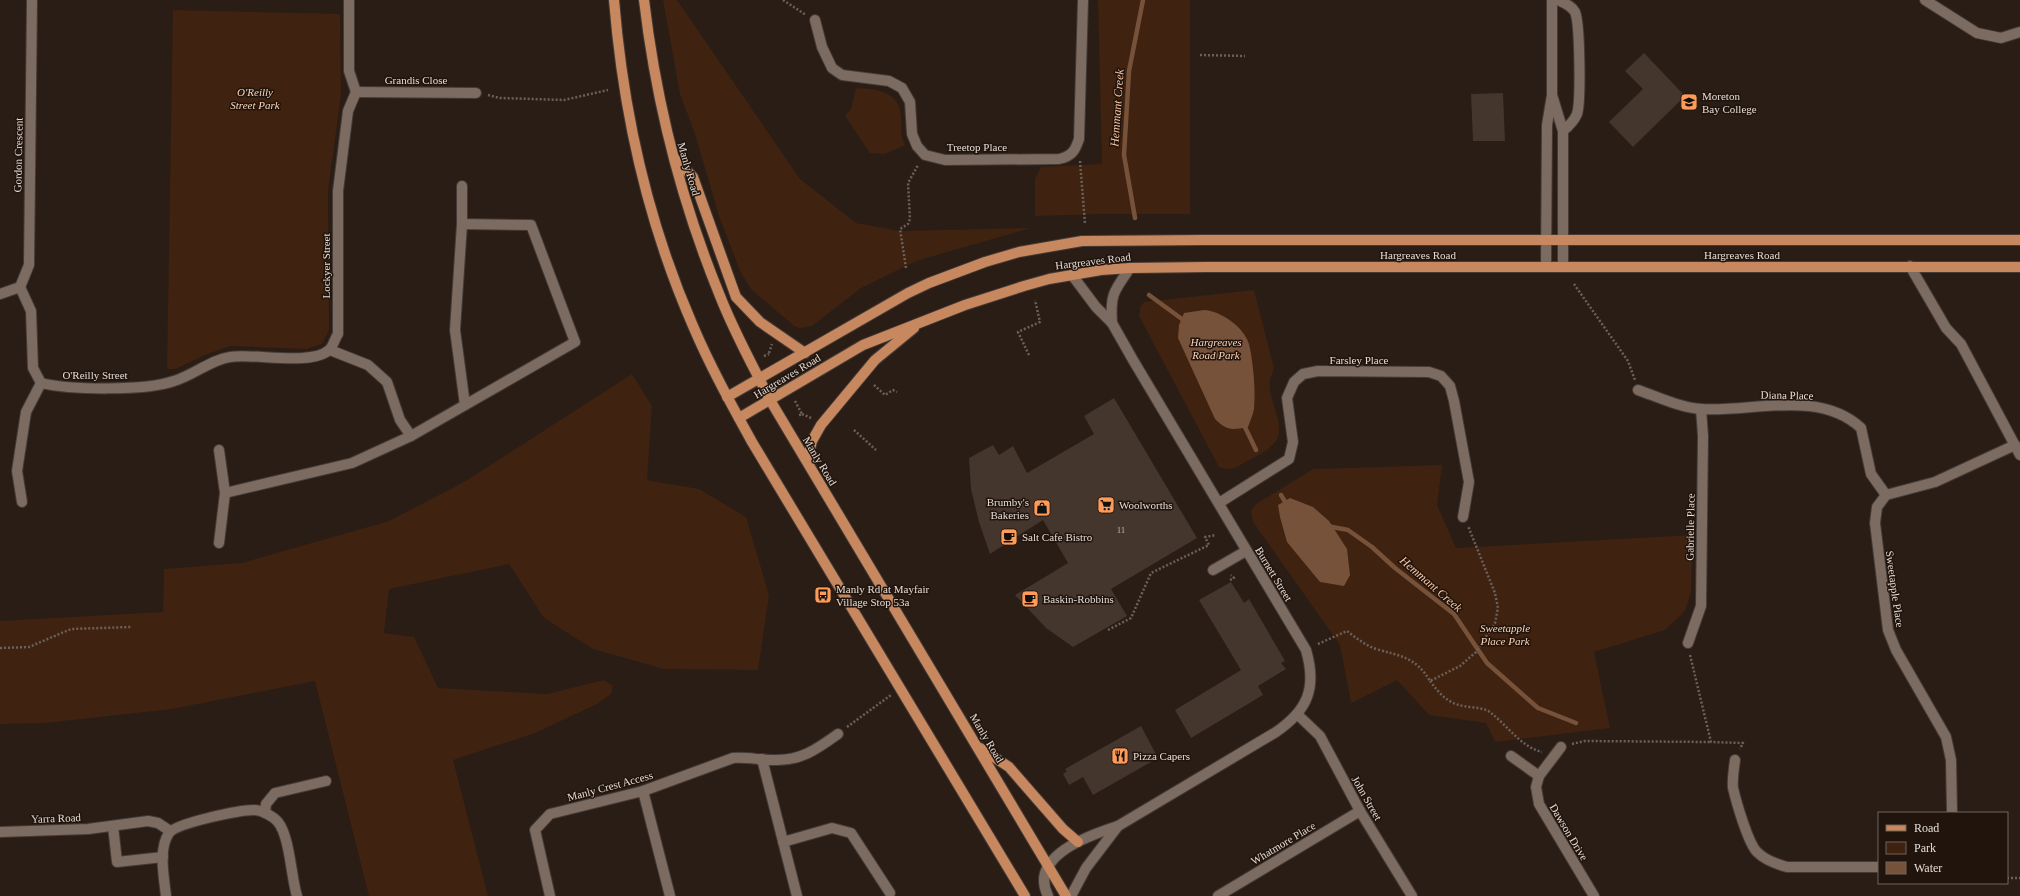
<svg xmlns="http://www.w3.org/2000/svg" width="2020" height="896" font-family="Georgia,serif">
  <rect width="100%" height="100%" fill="#2a1d15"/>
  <g fill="#3f220f">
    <polygon points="663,0 677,0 800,179 856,223 900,231 1031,228 916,261 861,288 812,326 800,328 794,326 751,289 740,271 719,216 695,134 680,94"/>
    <polygon points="1098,0 1190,0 1190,214 1103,214 1035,216 1035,179 1041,167 1102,164"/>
    <polygon points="173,10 340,14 341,94 328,191 329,330 322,344 306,349 230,346 205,355 175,369 167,369"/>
    <path d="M856,88C877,89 900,91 901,117C902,127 900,136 905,145L885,154L870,153L845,116L851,109Z"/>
    <path d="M1254,290L1274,368C1273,372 1271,376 1270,380C1266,398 1288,426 1275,442C1268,451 1257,456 1247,461C1237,467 1231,472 1219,467L1139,316L1140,307L1144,302Z"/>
    <polygon points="632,374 652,406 647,480 699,489 746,517 769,595 758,670 664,669 593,649 544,618 509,564 389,589 384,633 414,637 438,688 547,694 604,680 613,686 611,694 597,704 535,733 453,760 488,896 369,896 315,681 172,709 45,723 0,724 0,621 163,612 164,569 242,563 389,521 464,482"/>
    <polygon points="1442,465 1437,505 1456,548 1693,535 1691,592 1685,611 1665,630 1594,652 1610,728 1495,742 1486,723 1429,715 1397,680 1351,703 1340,645 1253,522 1251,510 1256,504 1313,469"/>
  </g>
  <g fill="#76523b">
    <path d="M1204,310C1221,311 1244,327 1249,344C1253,361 1256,392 1254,409C1253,415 1250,421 1248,427C1232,430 1227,431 1215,419L1178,338L1179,325L1184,313Z"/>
    <polygon points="1290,498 1313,507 1329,521 1347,549 1350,575 1344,586 1320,582 1287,542 1280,517 1278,505"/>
  </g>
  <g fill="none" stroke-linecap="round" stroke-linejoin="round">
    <g stroke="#76523b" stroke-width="4.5">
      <polyline points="1135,218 1124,155 1129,71 1143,0"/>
      <polyline points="1149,295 1186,322"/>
      <polyline points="1243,423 1256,450"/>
      <polyline points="1281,495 1287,505"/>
      <polyline points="1327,526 1348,530 1372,547 1395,568 1454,614 1487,663 1538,708 1576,723"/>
    </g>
  </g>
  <g fill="#44352d">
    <polygon points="1644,53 1685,96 1633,147 1609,122 1643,89 1625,71"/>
    <polygon points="1503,93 1505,141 1473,141 1471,94"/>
    <polygon points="1114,398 1197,538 1111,589 1127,616 1073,647 1046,628 1015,595 1068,563 1043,520 990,554 979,522 971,489 969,458 993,445 999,455 1013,446 1027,473 1094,434 1084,416"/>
    <polygon points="1231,582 1244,603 1249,599 1285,661 1281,663 1286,669 1258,686 1263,695 1191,738 1175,710 1241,670 1199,600"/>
    <polygon points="1141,726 1158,758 1093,795 1083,777 1069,785 1063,774 1067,771 1065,769"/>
  </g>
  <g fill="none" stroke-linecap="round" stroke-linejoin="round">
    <g stroke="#453a35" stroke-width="12">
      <g id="minor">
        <path d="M1558,0C1564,3 1571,5 1575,12C1580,23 1581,102 1577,114C1574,121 1569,126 1563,131"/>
        <polyline points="1925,0 1977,33 2001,38 2020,32"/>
        <path d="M815,20L822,47L832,68L842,75L889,81L902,88L910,102L912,134L917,146L925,155L945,160L1059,159C1072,156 1075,151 1079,139L1083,0"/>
        <polyline points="356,92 476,93"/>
        <polyline points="1552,95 1563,131 1563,267"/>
        <polyline points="462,186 462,224 455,330 465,405"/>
        <polyline points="1910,266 1946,328 1961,344 2020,455"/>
        <polyline points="1546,267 1547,125 1552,95 1552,0"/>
        <path d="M20,287L31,311L33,368L41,383C70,390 146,391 174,381C194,375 210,360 230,357C254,353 312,366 329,350C333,347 335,338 338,334V191L348,111L356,92L349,71V0"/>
        <polyline points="0,294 20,287 29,265 32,0"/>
        <path d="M1112,323C1110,294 1114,291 1130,268"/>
        <polyline points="330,350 368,365 387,382 400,420 411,436"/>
        <path d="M1638,390C1658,397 1681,408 1702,409C1753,412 1819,389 1861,428L1871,474L1886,495"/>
        <polyline points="219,450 225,493 219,543"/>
        <polyline points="225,493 352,463 411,436 575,342 531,225 462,224"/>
        <polyline points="22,502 17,471 26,412 41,383"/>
        <polyline points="1219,503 1289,459 1293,442 1287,398 1294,382 1303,374 1318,371 1429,372 1441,376 1450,386 1454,401 1469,482 1463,517"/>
        <polyline points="1213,570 1246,551"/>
        <polyline points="1688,643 1701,606 1703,436 1701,409"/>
        <polyline points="1298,715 1320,736 1360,811 1412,896"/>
        <polyline points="1511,756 1539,776 1561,747"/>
        <polyline points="762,759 797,896"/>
        <path d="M1735,760C1734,769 1732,780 1733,788C1736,801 1748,843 1757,852C1765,860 1776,864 1787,867H1879"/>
        <polyline points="1539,776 1536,787 1539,804 1594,896"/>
        <polyline points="643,791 670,896"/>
        <polyline points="265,813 266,804 275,793 326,781"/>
        <polyline points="1952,813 1951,760 1946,737 1896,650 1888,630 1875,523 1877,507 1886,495 1935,482 2015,445"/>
        <polyline points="113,826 117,862 163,857"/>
        <polyline points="0,832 88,829 148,821 158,823 170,831"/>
        <polyline points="783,842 832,828 851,833 890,893"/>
        <path d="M166,896C164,877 158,849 169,833C176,823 240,810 254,810C261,810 273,816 278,822C290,837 291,877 297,896"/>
        <path d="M550,896L535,830L550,814L643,791L733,758C747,757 760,760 774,760C801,761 817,749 838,734"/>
        <path d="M1048,896C1028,856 1090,835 1118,826L1276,732C1308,710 1317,688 1306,650L1133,360L1112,323L1096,307L1072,275"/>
        <polyline points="1071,896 1086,868 1118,826"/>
        <polyline points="1218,896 1360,811"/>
      </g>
    </g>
    <g stroke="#453a35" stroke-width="12">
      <g id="major">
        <path d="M614,0C623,111 648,223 693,326C710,366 731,404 752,442L1025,896"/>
        <path d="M644,0C656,102 681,201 720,296C734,332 753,366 770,400L1066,896"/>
        <polyline points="674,158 693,177 736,297 760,322 805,353"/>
        <polyline points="727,397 908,293 929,283 985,262 1019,252 1082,241 1204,240 2020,240"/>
        <polyline points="739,418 863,345 965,305 1024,286 1049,279 1101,270 1130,268 1207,267 2020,267"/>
        <polyline points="807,461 812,441 821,425 875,360 914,328"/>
        <polyline points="980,748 1009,767 1063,829 1078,842"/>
      </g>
    </g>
    <g stroke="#6c615a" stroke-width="2.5" stroke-dasharray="2 2" stroke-linecap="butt">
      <polyline points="783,0 806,15"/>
      <polyline points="1200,55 1245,56"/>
      <polyline points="488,95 500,98 564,100 608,90"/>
      <polyline points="1080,161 1085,224"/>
      <polyline points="906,268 900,229 908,224 910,219 908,183 918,165"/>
      <polyline points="1574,284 1628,361 1635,380"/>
      <polyline points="769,353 772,344"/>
      <polyline points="1029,355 1018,332 1040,322 1035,300"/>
      <polyline points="764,356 769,354"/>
      <polyline points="874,385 885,395 893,390 897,392"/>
      <polyline points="795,401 802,414 798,416"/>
      <polyline points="802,414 811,418"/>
      <polyline points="854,430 876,450"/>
      <polyline points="1230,580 1234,578 1231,575"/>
      <polyline points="1108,630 1131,618 1151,573 1209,545 1205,537 1216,535"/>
      <path d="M1318,644L1347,631C1356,638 1365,645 1376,649C1400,656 1416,657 1430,681L1460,666L1476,652L1495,623L1498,608L1495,593L1468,526"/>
      <polyline points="0,648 29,647 71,629 131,627"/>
      <polyline points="1690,655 1711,742 1743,743 1740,749"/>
      <path d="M1430,681C1439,693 1448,704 1464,706C1472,708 1484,707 1491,713C1507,725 1521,747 1542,752"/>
      <polyline points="847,727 891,695"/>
      <polyline points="1572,744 1585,741 1711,742"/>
      <polyline points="2007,878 2020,878"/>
    </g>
    <use href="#minor" stroke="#7b6b61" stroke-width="10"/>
    <use href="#major" stroke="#c7885f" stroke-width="10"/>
  </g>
  <defs>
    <g id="school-square" transform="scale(0.9)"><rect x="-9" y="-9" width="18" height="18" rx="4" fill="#fe9b59" stroke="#20140c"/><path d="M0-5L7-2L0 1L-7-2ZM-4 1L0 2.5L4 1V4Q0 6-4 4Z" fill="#111"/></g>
    <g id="supermarket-square" transform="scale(0.9)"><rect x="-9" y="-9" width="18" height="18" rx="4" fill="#fe9b59" stroke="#20140c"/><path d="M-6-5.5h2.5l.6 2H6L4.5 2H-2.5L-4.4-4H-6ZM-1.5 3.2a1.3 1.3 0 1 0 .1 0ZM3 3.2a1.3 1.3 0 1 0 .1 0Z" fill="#111"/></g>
    <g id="shop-square" transform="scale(0.9)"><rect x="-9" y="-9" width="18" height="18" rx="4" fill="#fe9b59" stroke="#20140c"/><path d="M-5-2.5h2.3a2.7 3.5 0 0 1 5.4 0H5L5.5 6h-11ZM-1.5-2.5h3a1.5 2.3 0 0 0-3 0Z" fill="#111"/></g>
    <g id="cafe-square" transform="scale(0.9)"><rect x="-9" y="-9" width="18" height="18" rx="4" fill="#fe9b59" stroke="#20140c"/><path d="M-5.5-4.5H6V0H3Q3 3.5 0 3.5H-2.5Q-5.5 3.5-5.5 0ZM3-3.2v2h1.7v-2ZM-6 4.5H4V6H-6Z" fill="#111"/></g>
    <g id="bus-square" transform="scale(0.9)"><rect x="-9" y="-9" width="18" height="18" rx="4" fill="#fe9b59" stroke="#20140c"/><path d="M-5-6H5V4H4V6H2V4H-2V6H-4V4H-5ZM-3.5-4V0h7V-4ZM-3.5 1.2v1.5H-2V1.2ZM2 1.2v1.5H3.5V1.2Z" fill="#111"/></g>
    <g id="restaurant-square" transform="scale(0.9)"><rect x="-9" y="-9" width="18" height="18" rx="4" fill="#fe9b59" stroke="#20140c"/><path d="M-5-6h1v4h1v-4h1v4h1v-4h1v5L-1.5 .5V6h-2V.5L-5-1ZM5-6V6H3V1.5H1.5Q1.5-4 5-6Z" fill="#111"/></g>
  </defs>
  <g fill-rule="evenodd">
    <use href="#school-square" x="1689" y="102"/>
    <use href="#supermarket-square" x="1106" y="505"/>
    <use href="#shop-square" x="1042" y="508"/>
    <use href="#cafe-square" x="1009" y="537"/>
    <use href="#bus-square" x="823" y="595"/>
    <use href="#cafe-square" x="1030" y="599"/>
    <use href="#restaurant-square" x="1120" y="756"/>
  </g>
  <g text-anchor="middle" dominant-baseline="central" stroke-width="3" stroke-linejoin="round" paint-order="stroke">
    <g font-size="9" fill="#bdb2ac">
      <text x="1121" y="530">11</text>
    </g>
    <g font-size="11" fill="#e5dcd7" stroke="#20140c">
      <text x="416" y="80">Grandis Close</text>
      <text x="977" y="147">Treetop Place</text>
      <text transform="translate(18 155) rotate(-89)">Gordon Crescent</text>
      <text transform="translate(689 169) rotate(74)">Manly Road</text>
      <text x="1418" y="255">Hargreaves Road</text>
      <text x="1742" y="255">Hargreaves Road</text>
      <text transform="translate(1093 261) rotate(-7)">Hargreaves Road</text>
      <text transform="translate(326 266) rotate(-90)">Lockyer Street</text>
      <text x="1359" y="360">Farsley Place</text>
      <text x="95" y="375">O'Reilly Street</text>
      <text transform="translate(787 376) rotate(-31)">Hargreaves Road</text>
      <text transform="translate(1787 395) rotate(1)">Diana Place</text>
      <text transform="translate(820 461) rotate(59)">Manly Road</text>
      <text transform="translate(1690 527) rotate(-89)">Gabrielle Place</text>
      <text transform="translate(1274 574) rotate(59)">Burnett Street</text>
      <text transform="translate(1895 589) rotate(82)">Sweetapple Place</text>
      <text transform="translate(987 738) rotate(59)">Manly Road</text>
      <text transform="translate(610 786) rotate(-15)">Manly Crest Access</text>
      <text transform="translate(1367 798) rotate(60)">John Street</text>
      <text transform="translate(56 818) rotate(-2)">Yarra Road</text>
      <text transform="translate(1569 832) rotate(59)">Dawson Drive</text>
      <text transform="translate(1283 843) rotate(-31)">Whatmore Place</text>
    </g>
    <g font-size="11" font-style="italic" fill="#fdd6be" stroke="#20140c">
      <text x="255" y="92">O'Reilly<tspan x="255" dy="13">Street Park</tspan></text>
      <text x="1216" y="342">Hargreaves<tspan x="1216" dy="13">Road Park</tspan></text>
      <text x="1505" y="628">Sweetapple<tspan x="1505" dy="13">Place Park</tspan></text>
    </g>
    <g font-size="11" fill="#e5dcd7" stroke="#20140c" text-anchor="start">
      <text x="1702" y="96">Moreton<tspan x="1702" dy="13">Bay College</tspan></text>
      <text x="1029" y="502" text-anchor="end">Brumby's<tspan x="1029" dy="13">Bakeries</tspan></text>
      <text x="1119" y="505">Woolworths</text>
      <text x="1022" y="537">Salt Cafe Bistro</text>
      <text x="836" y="589">Manly Rd at Mayfair<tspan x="836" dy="13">Village Stop 53a</tspan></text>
      <text x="1043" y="599">Baskin-Robbins</text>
      <text x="1133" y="756">Pizza Capers</text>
    </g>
    <g font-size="12" font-style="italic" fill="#f9c6a6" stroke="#20140c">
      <text transform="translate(1117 108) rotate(-86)">Hemmant Creek</text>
      <text transform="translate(1431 584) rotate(41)">Hemmant Creek</text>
    </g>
  </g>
  <rect x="1878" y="812" width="130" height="72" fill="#20140c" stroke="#6f645d"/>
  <rect x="1886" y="825" width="20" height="6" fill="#c7885f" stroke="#6f645d"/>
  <text x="1914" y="832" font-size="12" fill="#e5dcd7">Road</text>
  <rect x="1886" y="842" width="20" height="12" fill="#3f220f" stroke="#6f645d"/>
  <text x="1914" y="852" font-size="12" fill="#e5dcd7">Park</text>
  <rect x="1886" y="862" width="20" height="12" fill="#76523b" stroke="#6f645d"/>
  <text x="1914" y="872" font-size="12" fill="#e5dcd7">Water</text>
</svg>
